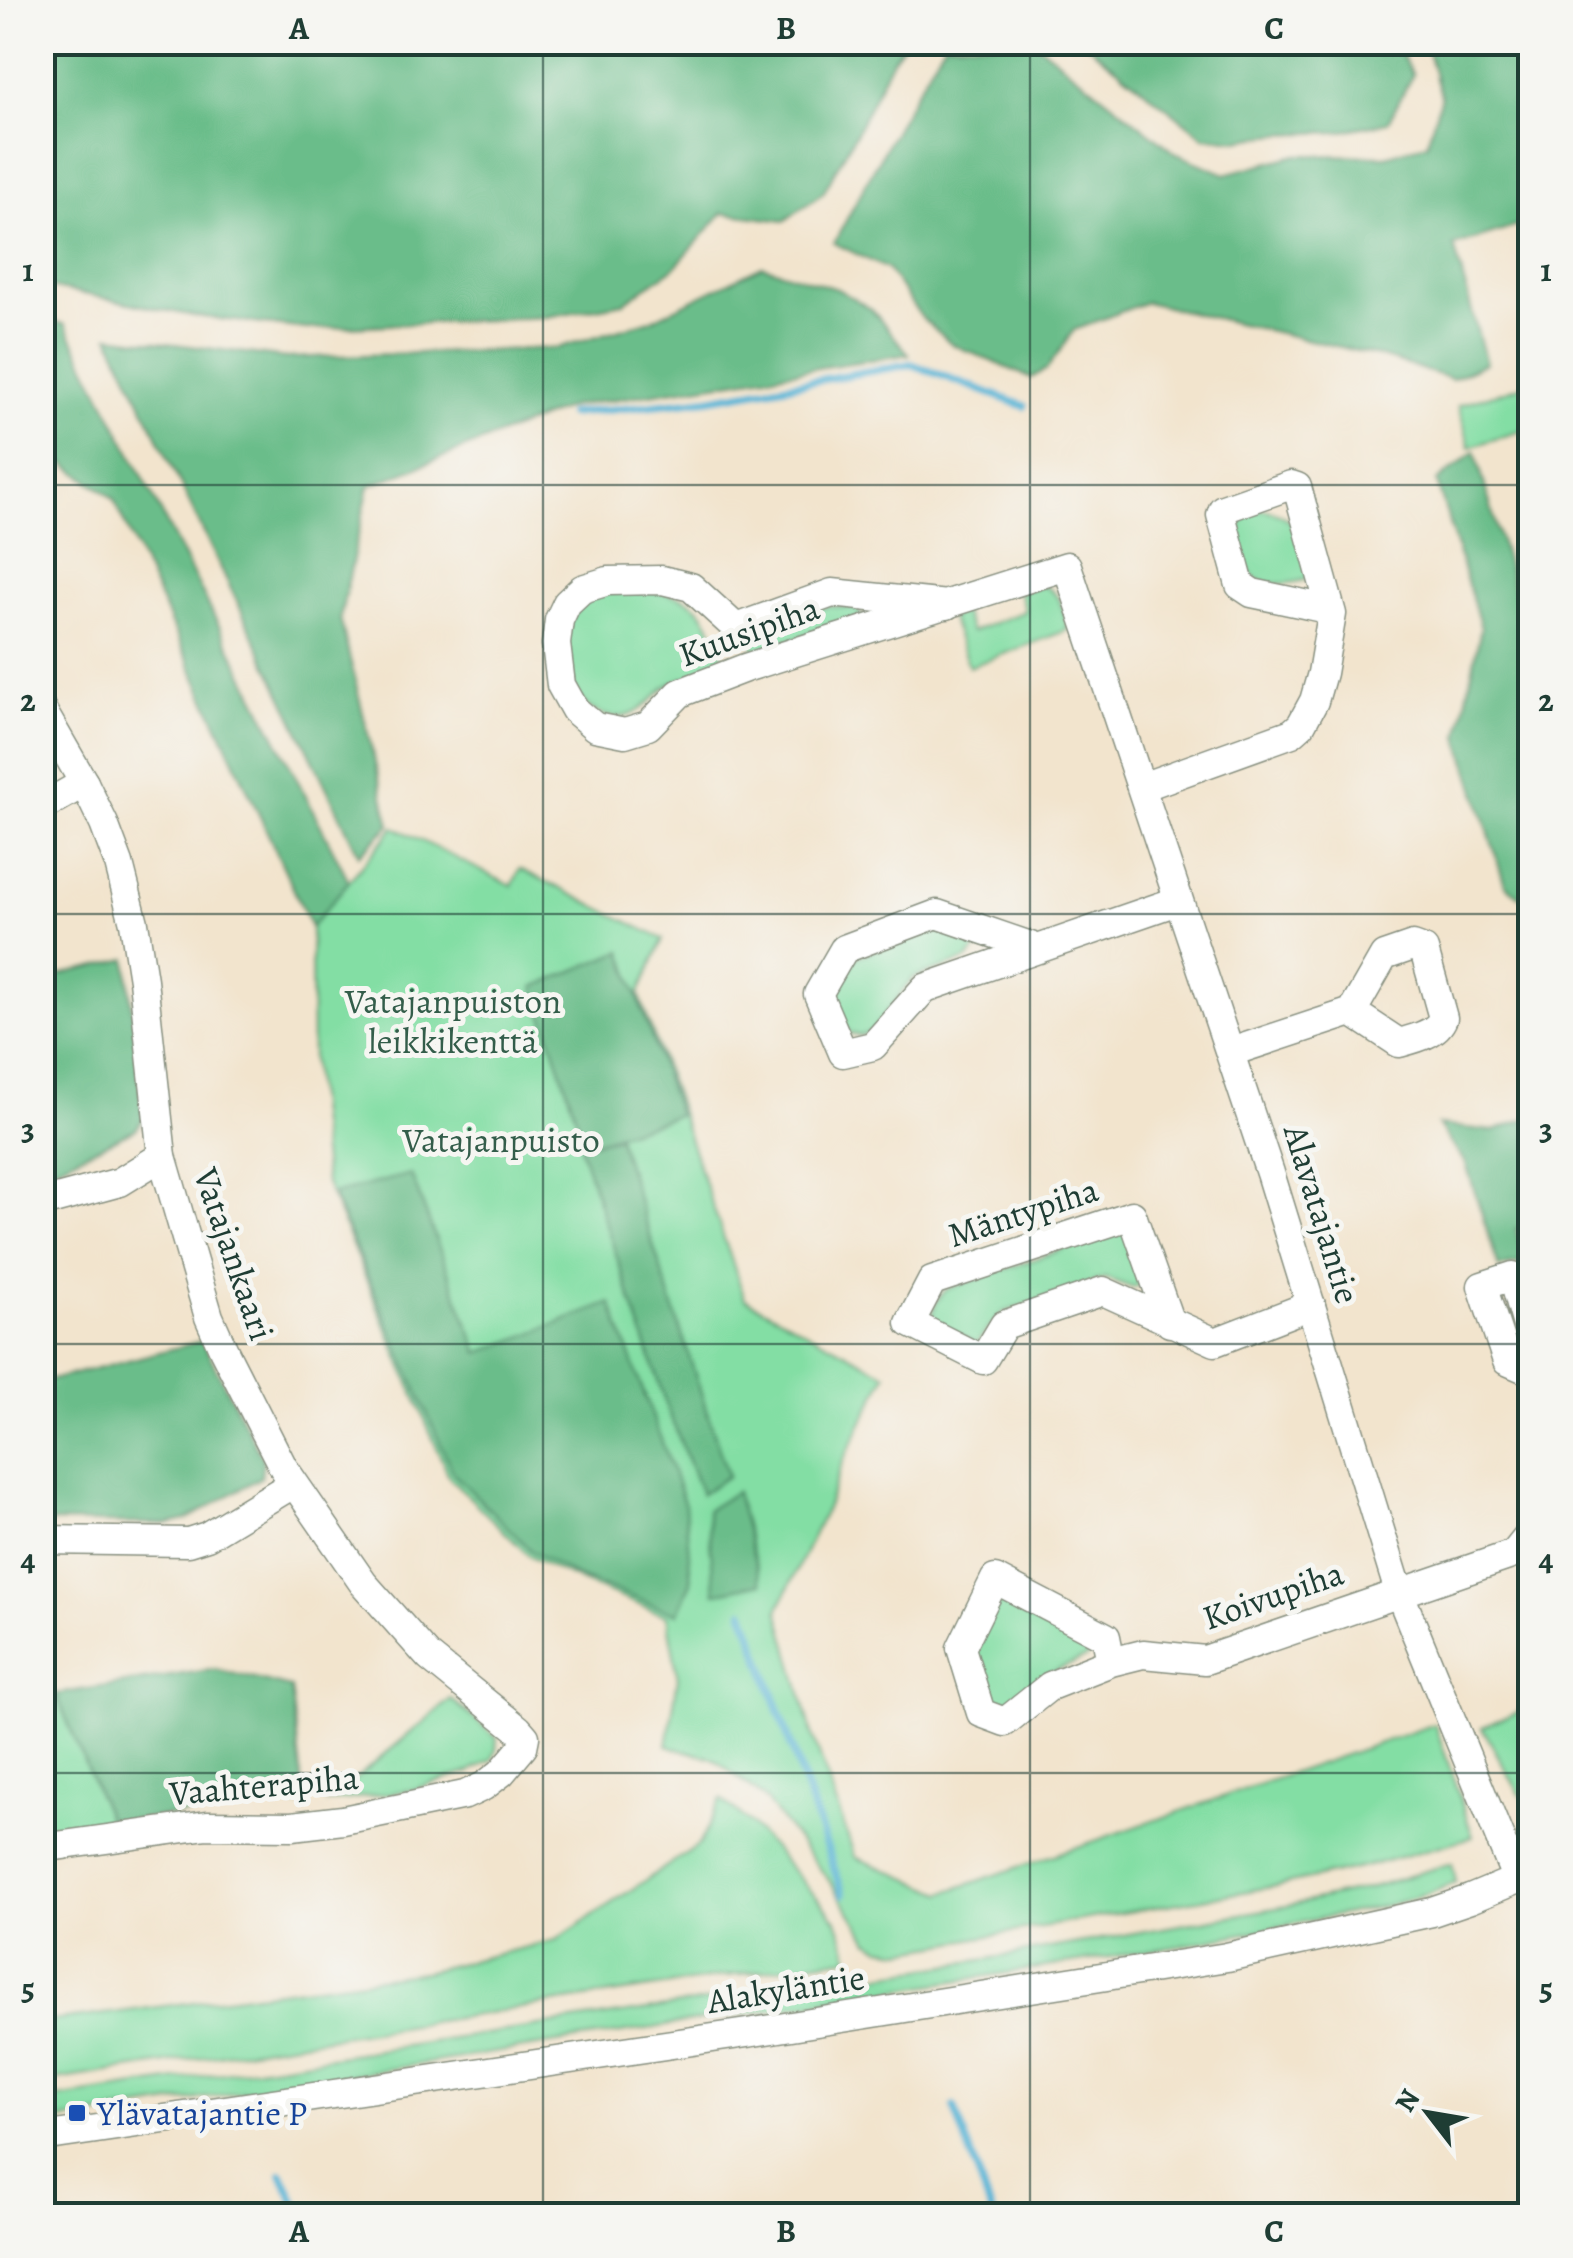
<svg xmlns="http://www.w3.org/2000/svg" width="1573" height="2258" font-family="Alegreya,serif">
  <rect width="100%" height="100%" fill="#f6f6f2"/>
  <filter id="ink" filterUnits="userSpaceOnUse"><feTurbulence type="fractalNoise" baseFrequency=".01" numOctaves="2"/><feDisplacementMap in="SourceGraphic" scale="20" xChannelSelector="R" yChannelSelector="G"/><feConvolveMatrix kernelMatrix="1 2 1 2 8 2 1 2 1" color-interpolation-filters="sRGB"/></filter>
  <filter id="wash" filterUnits="userSpaceOnUse"><feTurbulence type="fractalNoise" baseFrequency=".0048" numOctaves="4" result="noise"/><feDisplacementMap in="SourceGraphic" scale="40" xChannelSelector="R" yChannelSelector="G"/><feGaussianBlur stdDeviation="2.25" result="paint"/><feColorMatrix in="noise" values="0 0 0 0 0 0 0 0 0 0 0 0 0 0 0 0 0 1.4 0 .05"/><feComposite in="paint" operator="in"/></filter>
  <g filter="url(#wash)">
    <rect width="100%" height="100%" fill="#f2e4cd"/>
    <g fill="#83dea4" stroke="#518e6c" stroke-width="2.5">
      <polygon points="1530,383 1530,428 1470,447 1458,405"/>
      <path d="M1256,509C1302,511 1299,541 1310,578C1293,584 1262,589 1249,572C1246,568 1245,562 1244,557C1237,538 1235,520 1256,509Z"/>
      <path d="M1044,586C1063,595 1063,611 1068,630L969,667L950,617L963,612L971,632L1025,611L1019,591Z"/>
      <path d="M612,591C638,592 674,588 695,605C705,613 711,627 716,637C721,647 727,657 717,665C706,676 687,675 674,682C660,688 651,704 638,711C614,725 586,713 574,688C567,675 567,643 564,627L583,600Z"/>
      <polygon points="829,606 858,609 862,617 755,653 750,634"/>
      <polygon points="394,827 512,886 520,869 663,939 639,994 745,1299 886,1374 843,1462 827,1506 778,1610 813,1737 855,1857 943,1893 1435,1724 1473,1837 1364,1867 1277,1886 902,1951 881,1948 869,1940 828,1879 763,1797 713,1758 667,1746 678,1678 667,1616 580,1581 530,1557 449,1477 325,1181 312,1060 311,927"/>
      <polygon points="947,932 965,936 974,942 976,950 967,960 913,978 872,1031 861,1036 851,1034 844,1026 835,999 835,985 853,958 920,933"/>
      <path d="M1125,1228L1143,1277L1141,1284L1133,1288L1105,1278L1002,1313L976,1344L933,1320C932,1306 937,1299 947,1289Z"/>
      <polygon points="1009,1601 1086,1640 1090,1644 1091,1651 1087,1657 1046,1675 1006,1703 991,1702 975,1647 998,1603"/>
      <polygon points="56,1694 110,1823 43,1833 42,1695"/>
      <polygon points="451,1699 497,1738 496,1750 492,1760 469,1772 412,1790 328,1802"/>
      <polygon points="1530,1707 1530,1802 1519,1793 1482,1727"/>
      <polygon points="721,1799 750,1823 837,1920 850,1957 43,2082 43,2022 424,1972 556,1940 700,1844"/>
      <polygon points="1452,1863 1456,1882 1428,1894 1389,1905 1180,1946 43,2123 43,2100 988,1959 1287,1906 1369,1888"/>
    </g>
    <g fill="#6abd8a" stroke="#447d5f" stroke-width="2.5">
      <polygon points="43,42 904,42 904,43 892,59 858,129 823,193 784,221 723,213 674,268 623,303 546,317 307,329 194,316 43,286"/>
      <polygon points="945,42 1036,43 1177,154 1225,174 1297,155 1386,156 1427,143 1441,96 1425,43 1530,43 1530,222 1454,246 1486,363 1452,379 1378,356 1146,302 1074,330 1047,369 1031,378 953,345 922,318 887,269 834,243 905,111"/>
      <polygon points="1085,43 1394,43 1413,74 1388,122 1338,132 1277,134 1237,140 1204,137"/>
      <polygon points="762,266 837,289 871,309 909,354 572,406 369,486 340,618 390,825 359,855 109,336 287,358 557,348 651,320"/>
      <polygon points="43,320 65,324 349,881 311,927 113,498 43,448"/>
      <polygon points="1475,451 1530,646 1530,903 1505,885 1459,737 1481,628 1437,482"/>
      <polygon points="622,951 678,1115 592,1143 618,1137 728,1476 701,1494 668,1410 580,1147 585,1145 534,987"/>
      <polygon points="127,959 143,1119 136,1129 43,1173 42,979"/>
      <polygon points="1530,1118 1530,1225 1516,1229 1525,1262 1499,1268 1466,1164 1438,1125 1494,1131"/>
      <polygon points="411,1174 479,1353 611,1303 685,1505 691,1582 677,1614 576,1576 531,1551 453,1473 332,1194"/>
      <polygon points="202,1341 263,1460 261,1477 186,1520 168,1524 43,1522 43,1382"/>
      <polygon points="736,1492 761,1583 715,1593 707,1510"/>
      <polygon points="215,1669 291,1688 305,1804 252,1806 110,1823 56,1694"/>
    </g>
    <g fill="none" stroke-linecap="round" stroke-linejoin="round">
      <g stroke="#56b3d4" stroke-width="8">
        <polyline points="570,414 708,399 911,364 1024,406"/>
        <polyline points="744,1611 843,1894"/>
        <polyline points="954,2107 993,2216"/>
        <polyline points="282,2174 301,2216"/>
      </g>
    </g>
  </g>
  <g filter="url(#ink)">
    <g fill="none" stroke-linecap="round" stroke-linejoin="round">
      <g stroke="#889080" stroke-width="31">
        <g id="minor">
          <polyline points="947,605 832,593 736,628 691,587 662,580 608,581 582,589 567,603 559,620 556,644 561,685 575,710 595,727 625,733 648,726 680,693 745,668 1067,566 1270,1173 1399,1592 1517,1880"/>
          <polyline points="42,710 84,783 104,824 119,864 134,923 143,980 162,1156 209,1317 224,1351 283,1467 363,1583 429,1657 518,1729 525,1737 523,1747 501,1773 484,1786 465,1795 343,1820 292,1826 207,1825 42,1848"/>
          <polyline points="1142,787 1292,733 1301,725 1314,701 1322,673 1332,614 1297,487 1291,485 1223,509 1221,515 1240,585 1252,593 1323,608 1332,614"/>
          <polyline points="42,807 84,783"/>
          <polyline points="1039,949 937,914 844,949 818,994 843,1053 873,1046 925,988 1177,901"/>
          <path d="M1231,1052L1352,1012L1384,956L1413,946L1424,950L1443,1018C1437,1034 1414,1039 1399,1043L1352,1012"/>
          <polyline points="42,1203 120,1182 162,1156"/>
          <polyline points="1170,1323 1132,1215 932,1281 910,1323 983,1360 1004,1325 1103,1291 1215,1342 1311,1305"/>
          <polyline points="1530,1336 1513,1276 1482,1286 1507,1361 1530,1371"/>
          <polyline points="42,1540 188,1542 207,1536 293,1484"/>
          <polyline points="1111,1662 1106,1637 995,1579 961,1648 981,1713 1005,1722 1050,1686 1111,1662 1143,1654 1205,1660 1514,1554 1530,1534"/>
          <polyline points="42,2137 747,2033 1227,1957 1432,1912 1470,1899 1530,1874"/>
        </g>
      </g>
      <use href="#minor" stroke="#fff" stroke-width="28"/>
    </g>
  </g>
  <path fill="none" stroke="#1f3d34" stroke-width="2.5" stroke-opacity="0.55" d="M543,42V2216M1030,42V2216M42,485H1530M42,914H1530M42,1344H1530M42,1773H1530"/>
  <rect fill="#1a4fb4" stroke="#f6f6f2" stroke-width="4" x="67" y="2103" width="20" height="20" rx="5"/>
  <g text-anchor="middle" dominant-baseline="central" stroke-width="10" stroke-linejoin="round" paint-order="stroke">
    <g font-size="35" fill="#1f3d34" stroke="#f6f6f2">
      <text transform="translate(749 631) rotate(-20)">Kuusipiha</text>
      <text transform="translate(1023 1212) rotate(-18)">Mäntypiha</text>
      <text transform="translate(1322 1214) rotate(73)">Alavatajantie</text>
      <text transform="translate(234 1254) rotate(71)">Vatajankaari</text>
      <text transform="translate(1273 1595) rotate(-19)">Koivupiha</text>
      <text transform="translate(264 1785) rotate(-5)">Vaahterapiha</text>
      <text transform="translate(786 1989) rotate(-9)">Alakyläntie</text>
    </g>
    <g font-size="35" fill="#335d4a" stroke="#f6f6f2">
      <text x="453" y="1001">Vatajanpuiston<tspan x="453" dy="40">leikkikenttä</tspan></text>
      <text x="501" y="1140">Vatajanpuisto</text>
    </g>
    <g font-size="35" fill="#164399" stroke="#f6f6f2" text-anchor="start">
      <text x="97" y="2113">Ylävatajantie P</text>
    </g>
  </g>
  <rect width="1573" height="2258" fill="none" stroke="#f6f6f2" stroke-width="110"/>
  <g transform="translate(1428 2113) rotate(301)" stroke="#f6f6f2" stroke-width="8" paint-order="stroke">
  <path d="M0-8L18 38L0 25L-18 38Z" fill="#1f3d34"/>
  <text y="-15" font-size="28" font-weight="bold" text-anchor="middle" fill="#1f3d34">N</text>
  </g>
  <rect x="55" y="55" width="1463" height="2148" fill="none" stroke="#1f3d34" stroke-width="4"/>
  <g font-size="32" text-anchor="middle" font-weight="bold" fill="#1f3d34">
    <text x="299" y="39">A</text>
    <text x="786" y="39">B</text>
    <text x="1274" y="39">C</text>
    <text x="28" y="281">1</text>
    <text x="1546" y="281">1</text>
    <text x="28" y="711">2</text>
    <text x="1546" y="711">2</text>
    <text x="28" y="1140">3</text>
    <text x="1546" y="1140">3</text>
    <text x="28" y="1570">4</text>
    <text x="1546" y="1570">4</text>
    <text x="28" y="2000">5</text>
    <text x="1546" y="2000">5</text>
    <text x="299" y="2242">A</text>
    <text x="786" y="2242">B</text>
    <text x="1274" y="2242">C</text>
  </g>
</svg>
